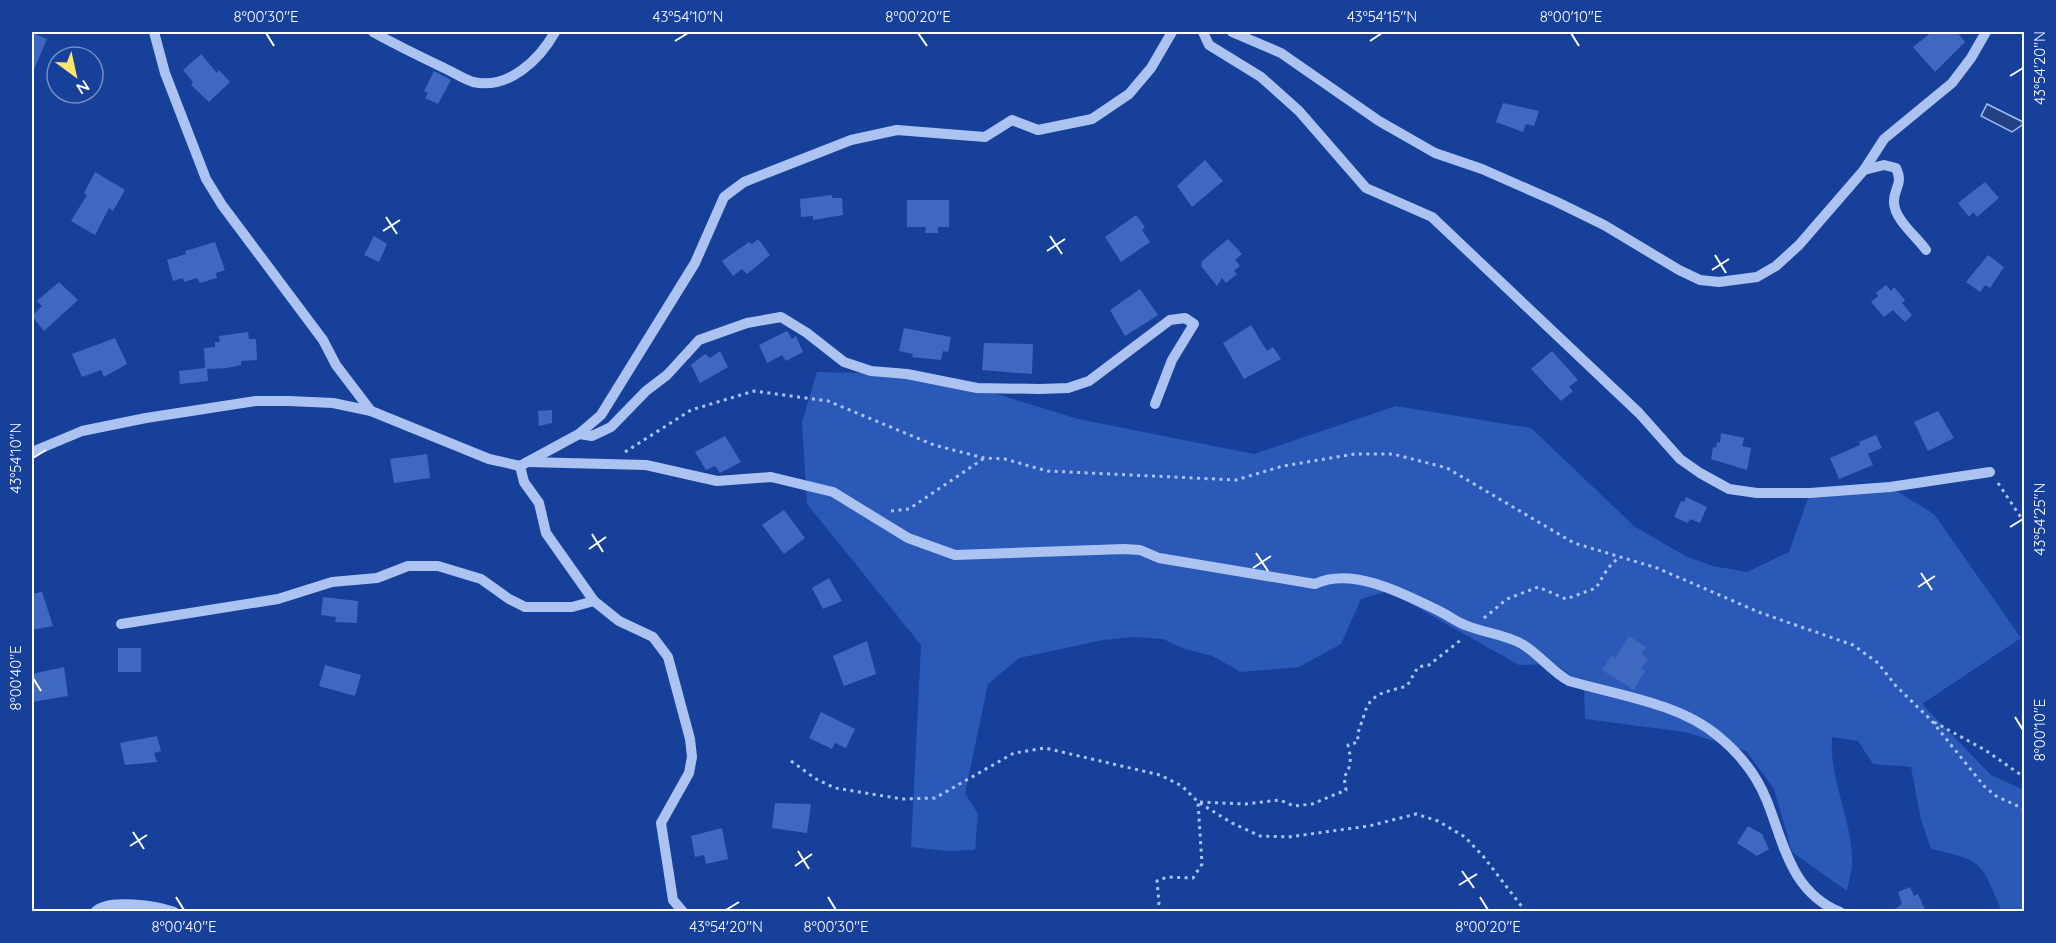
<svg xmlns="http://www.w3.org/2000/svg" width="2056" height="943" font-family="Quicksand,sans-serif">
  <rect width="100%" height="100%" fill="#17409a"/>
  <path fill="#2a59b8" d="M817,372L907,374L977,388L1078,419L1254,454L1396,406L1531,428L1634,526L1687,557L1713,566L1747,572L1789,552L1810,493L1890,487L1934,514L2021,638L1922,704L1991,775L2024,790V911L2001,909C1980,861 1984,861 1931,849L1921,820L1911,767L1873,764L1858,741L1832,737C1829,779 1851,817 1852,858C1853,868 1849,880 1847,891L1792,852L1774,789L1746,751L1685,732L1585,719L1584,685L1555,664L1519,665L1388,591L1361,599L1341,644L1299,667L1241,672L1212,656L1182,648L1163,639L1133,637L1103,640L1019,658L988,684L965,793L978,814L975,850L947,851L911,847L921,645L807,504L802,422Z"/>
  <polygon fill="#234286" stroke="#9ebcf4" stroke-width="1.5" points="1987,104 2023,122 2022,125 2012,132 1981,116"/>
  <g fill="#3f69c1">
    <polygon points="1932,32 1957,32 1965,42 1935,72 1913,47"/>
    <polygon points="32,33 47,39 32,74"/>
    <polygon points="201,54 217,73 219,70 230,82 209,102 191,85 193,82 183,70"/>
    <polygon points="434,71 451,80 438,104 425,98 428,93 424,91"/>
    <polygon points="1503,103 1539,111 1534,126 1526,124 1523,132 1496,122"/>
    <polygon points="1205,160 1223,181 1192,207 1177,186"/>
    <polygon points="95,172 125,190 113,211 109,208 95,235 71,221 87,195 84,193"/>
    <polygon points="1985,182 1999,198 1977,217 1973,212 1969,217 1958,203"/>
    <polygon points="832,195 832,198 842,198 843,215 813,220 813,216 801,217 800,199"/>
    <polygon points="907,200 949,200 949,227 938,227 938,233 925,233 926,227 907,227"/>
    <polygon points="1136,215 1145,227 1142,230 1150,242 1121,262 1105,237"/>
    <polygon points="374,236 387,244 379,262 364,255"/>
    <polygon points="758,239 770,255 747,274 742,269 733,276 722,261 749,242 752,244"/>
    <polygon points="1228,239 1242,254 1235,260 1240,266 1234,271 1237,274 1226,283 1222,278 1217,286 1201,266 1202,261"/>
    <polygon points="215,242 225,270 216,273 217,278 200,283 197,278 184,282 183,278 173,281 167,260 186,254 185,251"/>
    <polygon points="1988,255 2004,267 1990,288 1985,285 1980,292 1966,282"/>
    <polygon points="59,282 78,300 44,331 32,316 42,306 37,301"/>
    <polygon points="1886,285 1891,291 1894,287 1905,300 1902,303 1912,315 1905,322 1893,310 1884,317 1871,302 1878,296 1876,293"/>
    <polygon points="1140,289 1158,315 1125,336 1110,310"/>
    <polygon points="1251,325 1267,351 1273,347 1281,359 1244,379 1223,343"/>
    <polygon points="904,328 951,337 948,352 943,351 941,360 912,357 913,354 899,351"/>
    <polygon points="787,331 792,339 796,336 803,352 786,361 782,355 767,363 759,345"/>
    <polygon points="248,332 249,339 256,339 257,360 241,361 241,365 227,368 207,369 208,381 180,384 179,371 205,368 204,348 215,347 215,342 220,342 219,336"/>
    <polygon points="115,338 127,364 104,377 101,370 82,377 72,354"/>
    <polygon points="984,343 1033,344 1032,374 982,370"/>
    <polygon points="720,351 728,367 700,383 691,365 705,354 710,358"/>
    <polygon points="1552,351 1578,380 1569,387 1573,391 1561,401 1531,369"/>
    <polygon points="552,410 552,423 539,426 538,411"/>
    <polygon points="1938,411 1954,438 1928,451 1914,422"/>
    <polygon points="1721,433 1744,438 1742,446 1751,448 1747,470 1711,459 1713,447 1716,448 1717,442 1720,443"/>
    <polygon points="1876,435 1882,448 1868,454 1873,465 1839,479 1830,458 1860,445 1859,442"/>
    <polygon points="725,436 741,462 720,473 715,466 706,470 695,452"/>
    <polygon points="427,454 430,478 394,483 390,459"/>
    <polygon points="1686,497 1707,507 1700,523 1690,519 1688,523 1674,517 1681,501 1684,502"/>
    <polygon points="784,510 805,538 784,554 762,525"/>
    <polygon points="829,578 842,601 823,609 812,588"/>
    <polygon points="42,592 53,626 32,630 32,594"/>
    <polygon points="323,597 358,601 357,623 335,622 336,617 321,615"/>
    <polygon points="1629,636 1646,647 1642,654 1648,659 1641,668 1645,671 1634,690 1602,670 1612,655 1615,659"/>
    <polygon points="867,641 876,674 844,686 833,656"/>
    <rect x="118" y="648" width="23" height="24"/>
    <polygon points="325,665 361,675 355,696 319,686"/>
    <polygon points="64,667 68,696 32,702 32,674"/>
    <polygon points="821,712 855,729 846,748 835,743 832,749 809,738"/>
    <polygon points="157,736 161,751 154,753 157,762 125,765 120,743"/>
    <polygon points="775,803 811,804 807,833 772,828"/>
    <polygon points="1748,826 1762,834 1769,849 1757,856 1737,843"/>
    <polygon points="722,828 728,859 706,864 704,855 695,857 691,836"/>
    <polygon points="1910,887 1914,896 1918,894 1926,912 1891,912 1902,904 1898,892"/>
  </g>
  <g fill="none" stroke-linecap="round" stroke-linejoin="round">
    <g stroke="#acc3f2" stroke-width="3" stroke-dasharray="3 4.5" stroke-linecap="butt">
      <polyline points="625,452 691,410 754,391 828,401 934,445 984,458 1005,459 1047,471 1236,480 1283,466 1355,454 1393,454 1447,468 1574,543 1657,568 1761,613 1853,645 1878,663 1896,686 1931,720 1984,786 1996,796 2024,809"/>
      <polyline points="1998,483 2024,522"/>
      <polyline points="891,511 909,509 983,459"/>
      <polyline points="1484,618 1507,599 1538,587 1566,599 1596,588 1608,568 1619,557"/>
      <polyline points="1934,722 1985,750 2024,777"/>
      <polyline points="791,761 816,779 835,788 902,799 935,798 1014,753 1045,748 1160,775 1182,786 1198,802 1232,823 1260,836 1288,837 1369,826 1416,814 1438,821 1465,837 1483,856 1526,912"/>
      <path d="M1200,802L1245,804L1280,800L1294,806L1312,804L1346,790L1344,777C1352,766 1351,758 1348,745L1358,742C1357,730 1361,726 1364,715C1370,692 1387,692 1407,686L1418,667L1429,665L1462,639"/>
      <polyline points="1156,912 1159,903 1157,881 1167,877 1193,878 1202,864 1198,802"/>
    </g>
    <g stroke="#acc3f2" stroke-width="10">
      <polyline points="154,32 165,73 206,179 222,205 323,340 336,365 371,411"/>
      <path d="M373,32C396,45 419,56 444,68C453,72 463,79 473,82C509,90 540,59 555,32"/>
      <polyline points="1203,32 1209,45 1261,77 1299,111 1366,188 1432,217 1639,413 1680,459 1700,473 1729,489 1757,493 1810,493 1890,487 1990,472"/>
      <polyline points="1232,32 1281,53 1379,121 1435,153 1482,169 1557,202 1604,225 1679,270 1700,280 1719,282 1757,277 1776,266 1799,245 1864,170 1884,139 1952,83 1971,58 1986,32"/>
      <path d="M1864,170L1884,165L1896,168C1904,185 1893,188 1894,203C1895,220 1917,237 1926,250"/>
      <polyline points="579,434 592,436 611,427 646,391 667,375 699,340 747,323 781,317 807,333 844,362 871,371 907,374 977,388 1040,389 1068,388 1089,381 1170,320 1185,318 1194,324 1172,360 1155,404"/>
      <polyline points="32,452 82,431 146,418 256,401 289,401 333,403 371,411 489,459 520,466"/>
      <path d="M527,462L646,465L717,481L771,477L833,492L908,538L955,555L1124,549L1140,550L1159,558L1315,584C1353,566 1406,595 1441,612C1449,616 1457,622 1465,625C1484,633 1504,634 1522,644C1539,654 1551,671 1569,681C1617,695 1679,703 1718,736C1739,753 1757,776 1767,801C1784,844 1791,892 1840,912"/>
      <polyline points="520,466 579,434 601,415 695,263 724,197 744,182 851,140 897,130 985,137 1012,120 1038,130 1092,119 1129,94 1151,68 1172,32"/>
      <polyline points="520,466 524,482 539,503 546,533 594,601 619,621 653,637 668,657 690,739 692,757 689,773 661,823 673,900 683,912"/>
      <polyline points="121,624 278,599 332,582 377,578 408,566 438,566 481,579 509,599 525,607 572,607 594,601"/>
      <path d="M95,912C107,898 158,906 174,912"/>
    </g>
  </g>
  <path fill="none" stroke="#fff" stroke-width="2" d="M266,33L274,46M918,33L927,46M1571,33L1579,46M675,41L688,33M1370,41L1382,33M2010,76L2023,68M386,217L397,234M383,231L400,220M1050,236L1062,254M1047,251L1065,239M1715,255L1726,273M1712,270L1729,259M33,458L46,450M2010,527L2023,519M592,534L603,552M589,549L606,537M1256,553L1268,571M1253,568L1271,556M1921,573L1932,590M1918,587L1935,576M33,678L41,691M2015,717L2023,730M133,832L144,849M130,846L147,835M798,851L809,869M795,866L812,854M1462,871L1474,888M1459,885L1477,874M176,897L184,910M828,897L836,910M1480,897L1488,910M726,910L739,902"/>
  <rect width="2056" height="943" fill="none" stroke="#17409a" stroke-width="66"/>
  <g transform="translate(75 75) rotate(147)"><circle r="28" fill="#17409a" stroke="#748cc2" stroke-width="1.5"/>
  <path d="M0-4.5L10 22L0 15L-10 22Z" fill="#ffe76d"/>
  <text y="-9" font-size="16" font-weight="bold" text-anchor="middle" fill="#ffffff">N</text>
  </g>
  <rect x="33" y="33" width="1990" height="877" fill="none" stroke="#fff" stroke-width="2"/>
  <g font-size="15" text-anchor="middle" fill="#fff">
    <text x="266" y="22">8°00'30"E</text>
    <text x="688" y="22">43°54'10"N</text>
    <text x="918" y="22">8°00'20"E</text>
    <text x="1382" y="22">43°54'15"N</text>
    <text x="1571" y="22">8°00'10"E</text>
    <text transform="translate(2040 68) rotate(-90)" y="5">43°54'20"N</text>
    <text transform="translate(16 458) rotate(-90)" y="5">43°54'10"N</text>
    <text transform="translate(2040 519) rotate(-90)" y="5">43°54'25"N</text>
    <text transform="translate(16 678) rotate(-90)" y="5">8°00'40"E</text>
    <text transform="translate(2040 730) rotate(-90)" y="5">8°00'10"E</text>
    <text x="184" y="932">8°00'40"E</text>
    <text x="726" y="932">43°54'20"N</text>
    <text x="836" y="932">8°00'30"E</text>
    <text x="1488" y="932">8°00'20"E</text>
  </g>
</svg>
